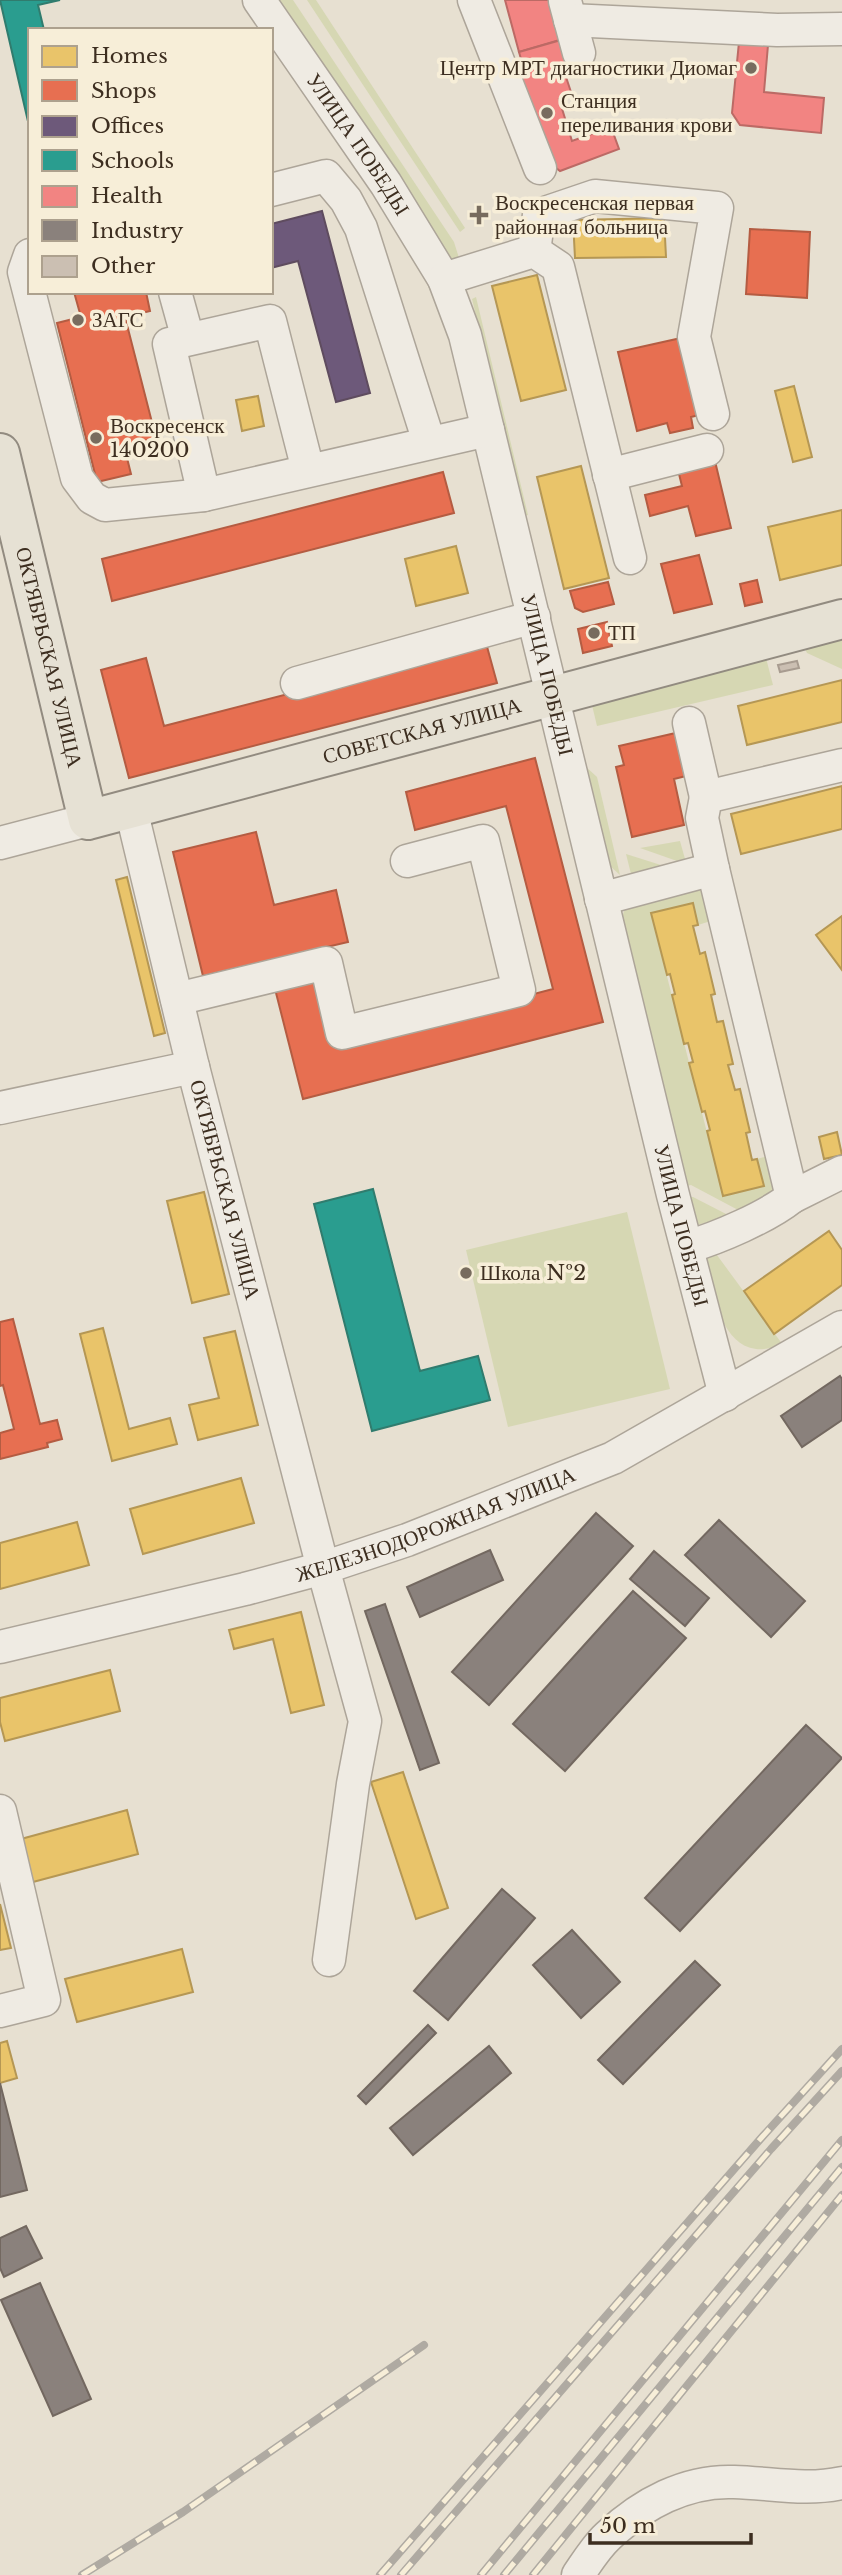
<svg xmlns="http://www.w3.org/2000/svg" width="842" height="2575" font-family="'Libre Baskerville',serif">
  <rect width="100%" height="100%" fill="#e7e0d1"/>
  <g fill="#d6d7b3">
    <polygon points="279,0 293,0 454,242 459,258 449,260"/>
    <polygon points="307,0 316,0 465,228 460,232"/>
    <polygon points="476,297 528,515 523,516 472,299"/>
    <polygon points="842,636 842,669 807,653 805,649"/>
    <polygon points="766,658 773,685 597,726 591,701"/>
    <polygon points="585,766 597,777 620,875 610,866"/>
    <polygon points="680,841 685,859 677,861 640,848"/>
    <polygon points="626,854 664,866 631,874"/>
    <path d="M693,887C709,893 710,905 714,920L698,925L693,903L651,914L723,1195L764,1186L757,1159L768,1156L775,1186L774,1193L740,1211L691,1185L686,1186L621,919L627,904Z"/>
    <polygon points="689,1197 693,1197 730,1216 697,1225"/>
    <polygon points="627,1212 670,1389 508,1427 466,1250"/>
    <path d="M714,1251L783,1345C775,1347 765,1350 756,1349C721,1345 712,1291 705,1264L707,1257Z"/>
  </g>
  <g fill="#e9c46a" stroke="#b59754" stroke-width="2">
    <polygon points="664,218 666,257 575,258 573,220"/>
    <polygon points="537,275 566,390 521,401 492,286"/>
    <polygon points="794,386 812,457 793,462 775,391"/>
    <polygon points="258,396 264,426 242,431 236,400"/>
    <polygon points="581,466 609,578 564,589 537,477"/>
    <polygon points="842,510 842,565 780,580 768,527"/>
    <polygon points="456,546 468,593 416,606 405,559"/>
    <polygon points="842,680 842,722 747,745 738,706"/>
    <polygon points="842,786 842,829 741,854 731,814"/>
    <polygon points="127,877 165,1033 154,1036 116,880"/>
    <polygon points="693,903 698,925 693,926 700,954 705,952 715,994 711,995 717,1022 723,1021 733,1064 728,1065 735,1090 740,1089 750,1132 746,1133 752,1160 757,1159 764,1186 723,1196 707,1131 710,1130 705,1111 702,1112 689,1063 693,1062 688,1043 684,1044 672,995 675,994 670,974 667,975 651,913"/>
    <polygon points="842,916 842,970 816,935"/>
    <polygon points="837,1132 842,1155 824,1159 819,1137"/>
    <polygon points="204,1192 229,1294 192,1303 167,1201"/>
    <polygon points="829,1231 842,1250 842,1285 774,1334 744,1291"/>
    <polygon points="103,1328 129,1429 170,1418 177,1444 112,1461 80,1334"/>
    <polygon points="235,1331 258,1425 198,1440 189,1405 219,1398 204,1338"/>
    <polygon points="241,1478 254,1523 143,1554 130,1509"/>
    <polygon points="77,1522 89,1565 0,1589 0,1543"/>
    <polygon points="301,1612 324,1705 291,1713 273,1639 234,1649 229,1630"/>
    <polygon points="110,1670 120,1711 5,1741 0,1722 0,1698"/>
    <polygon points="403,1772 448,1908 416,1919 371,1782"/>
    <polygon points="127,1810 138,1854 33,1882 21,1839"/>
    <polygon points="0,1904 11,1948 0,1950"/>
    <polygon points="182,1949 193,1992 77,2022 65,1979"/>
    <polygon points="7,2041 17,2078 0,2083 0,2043"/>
  </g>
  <g fill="#e76f51" stroke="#b45c42" stroke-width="2">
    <polygon points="750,229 810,232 807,298 746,294"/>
    <polygon points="74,292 146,292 150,311 125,317 156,438 124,446 131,474 97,482 57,323 81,317"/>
    <polygon points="681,338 699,415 691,417 693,428 670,433 667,423 637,431 618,352"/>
    <polygon points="714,457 731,528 696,536 688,506 650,516 645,495 682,486 677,466"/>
    <polygon points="443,472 454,513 112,601 102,559"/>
    <polygon points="699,555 712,604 674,613 661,564"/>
    <polygon points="757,580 762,602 745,606 740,584"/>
    <polygon points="608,582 614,604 583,612 575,608 570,591"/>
    <polygon points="607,622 612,646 583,653 578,629"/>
    <polygon points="486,643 497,683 129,778 101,670 146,658 164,726"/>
    <polygon points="680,732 690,775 674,779 684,825 632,837 616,767 624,765 619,746"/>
    <polygon points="535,758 603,1022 303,1099 274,985 315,975 333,1046 553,989 506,806 415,830 406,792"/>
    <polygon points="256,832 274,905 336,890 348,942 203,976 173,852"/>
    <polygon points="13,1319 40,1424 57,1420 62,1439 47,1443 48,1447 0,1459 0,1433 14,1429 3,1385 0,1386 0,1322"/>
  </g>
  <polygon fill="#6d597a" stroke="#5f4c5f" stroke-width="2" points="322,211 370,393 336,402 298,261 271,268 271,224"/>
  <g fill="#2a9d8f" stroke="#307c6e" stroke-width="2">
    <polygon points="0,0 60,0 38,5 44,30 30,30 30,130"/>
    <polygon points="373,1189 420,1371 478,1356 490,1400 372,1431 314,1204"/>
  </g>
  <g fill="#f28482" stroke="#bc6a65" stroke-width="2">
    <polygon points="505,0 552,0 563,39 519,52"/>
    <polygon points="561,40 569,66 563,68 572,95 559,99 572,141 611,127 619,149 560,171 545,159 520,75 525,73 519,52"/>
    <polygon points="739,42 768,45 764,92 824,98 821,133 740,125 732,113"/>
  </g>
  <g fill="#8a817c" stroke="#736860" stroke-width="2">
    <polygon points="840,1376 842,1379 842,1420 802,1447 781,1416"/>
    <polygon points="596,1513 633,1546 489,1705 452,1672"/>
    <polygon points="719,1520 805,1601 771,1637 685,1555"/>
    <polygon points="490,1550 503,1580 420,1617 407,1587"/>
    <polygon points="654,1551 709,1598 685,1626 630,1579"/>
    <polygon points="633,1591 686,1638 565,1771 513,1724"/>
    <polygon points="385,1604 439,1763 420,1770 365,1611"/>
    <polygon points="806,1725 842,1758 680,1931 645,1898"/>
    <polygon points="502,1889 535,1918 448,2020 414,1991"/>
    <polygon points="572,1930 620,1982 581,2018 533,1965"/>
    <polygon points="695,1961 720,1985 623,2084 598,2060"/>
    <polygon points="428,2025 436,2033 366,2104 358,2096"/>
    <polygon points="489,2046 511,2073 413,2155 390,2128"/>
    <polygon points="0,2083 27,2190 0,2197"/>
    <polygon points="26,2226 42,2258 4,2277 0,2268 0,2238"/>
    <polygon points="40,2283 91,2399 53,2416 1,2300"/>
  </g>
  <polygon fill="#cbbfb2" stroke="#a89c90" stroke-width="2" points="797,661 799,668 780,672 778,665"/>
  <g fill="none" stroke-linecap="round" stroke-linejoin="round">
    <g stroke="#ada599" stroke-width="35">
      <g id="minor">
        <path id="s1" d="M259,0L386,184L444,279L465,335L673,1195L725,1395"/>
        <polyline points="474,0 540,168"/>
        <polyline points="565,1 579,53"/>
        <polyline points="570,20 777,30 842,29"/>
        <polyline points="271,190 326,176 346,200 361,228 429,442"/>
        <polyline points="534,251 539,215 595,196 717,208 694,337 713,414"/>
        <polyline points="30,255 24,272 77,478 92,498 105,505 204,495 488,430"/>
        <polyline points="444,279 534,251 558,267 630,558"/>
        <polyline points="175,292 188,339"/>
        <polyline points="609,475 707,450"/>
        <polyline points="204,495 169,344 270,321 308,470"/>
        <polyline points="297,683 534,617"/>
        <polyline points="689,723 706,797"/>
        <path id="s2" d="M131,809L193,1067L323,1568L365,1721L353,1784L329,1960"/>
        <polyline points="0,843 88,820"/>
        <polyline points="713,869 702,818 706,797 842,765"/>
        <path d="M601,899L713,869L792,1197C767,1217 718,1238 687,1247"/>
        <polyline points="177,999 326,963 342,1033 519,990 483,841 407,861"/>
        <polyline points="0,1108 193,1067"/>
        <polyline points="792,1197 842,1172"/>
        <path id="s3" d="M0,1647L245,1589L323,1568L407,1540L613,1458L842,1327"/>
        <polyline points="0,1811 44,2000 0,2011"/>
        <path d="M578,2575C587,2562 596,2547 608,2536C642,2504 686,2480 734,2482C771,2483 806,2491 842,2483"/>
      </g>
    </g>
    <g stroke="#928b80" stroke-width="42">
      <g id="major">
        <path id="s4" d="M0,453L88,820L842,619"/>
      </g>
    </g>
    <use href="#minor" stroke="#efebe3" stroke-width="32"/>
    <use href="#major" stroke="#e6e1d4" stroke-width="38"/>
    <g stroke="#afaaa2" stroke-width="8">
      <g id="rail">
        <polyline points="82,2575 183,2512 424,2345"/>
        <polyline points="380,2575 763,2136 842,2049"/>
        <polyline points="401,2575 771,2149 842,2071"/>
        <polyline points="481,2575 842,2140"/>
        <polyline points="504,2575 842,2167"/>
        <polyline points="533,2575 842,2195"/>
      </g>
    </g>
    <use href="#rail" stroke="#f7eed8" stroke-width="5" stroke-dasharray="16" stroke-linecap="butt"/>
  </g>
  <g fill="#786c5e" stroke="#f7eed8" stroke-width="2.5">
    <circle cx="751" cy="68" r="7"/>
    <circle cx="547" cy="113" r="7"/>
    <path d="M475.5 204.5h7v7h7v7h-7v7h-7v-7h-7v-7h7z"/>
    <circle cx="78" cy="320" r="7"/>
    <circle cx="96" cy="438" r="7"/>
    <circle cx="594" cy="633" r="7"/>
    <circle cx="466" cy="1273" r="7"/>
  </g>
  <g text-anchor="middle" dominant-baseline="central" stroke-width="7" stroke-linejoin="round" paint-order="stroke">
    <g font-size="21" fill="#3d2e20" stroke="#f7eed8" text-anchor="start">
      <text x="737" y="68" text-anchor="end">Центр МРТ диагностики Диомаг</text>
      <text x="561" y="101">Станция<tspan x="561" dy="24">переливания крови</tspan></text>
      <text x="495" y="203">Воскресенская первая<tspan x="495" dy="24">районная больница</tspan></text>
      <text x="92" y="320">ЗАГС</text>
      <text x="110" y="426">Воскресенск<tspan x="110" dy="24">140200</tspan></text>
      <text x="608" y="633">ТП</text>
      <text x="480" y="1273">Школа №2</text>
    </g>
    <g font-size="21" fill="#3d2e20" stroke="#f7eed8">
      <text stroke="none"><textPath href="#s1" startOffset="175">УЛИЦА ПОБЕДЫ</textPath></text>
      <text stroke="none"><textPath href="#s4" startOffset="210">ОКТЯБРЬСКАЯ УЛИЦА</textPath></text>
      <text stroke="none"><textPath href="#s1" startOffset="744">УЛИЦА ПОБЕДЫ</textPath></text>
      <text stroke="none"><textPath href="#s4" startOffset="723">СОВЕТСКАЯ УЛИЦА</textPath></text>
      <text stroke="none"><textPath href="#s2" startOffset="392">ОКТЯБРЬСКАЯ УЛИЦА</textPath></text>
      <text stroke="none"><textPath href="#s1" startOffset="1311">УЛИЦА ПОБЕДЫ</textPath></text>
      <text stroke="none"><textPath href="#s3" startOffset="453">ЖЕЛЕЗНОДОРОЖНАЯ УЛИЦА</textPath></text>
    </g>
  </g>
  <rect x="28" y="28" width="245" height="266" fill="#f7eed8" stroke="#ada18e" stroke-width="2"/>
  <rect x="42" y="46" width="35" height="21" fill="#e9c46a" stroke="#ada18e" stroke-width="2"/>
  <text x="91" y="63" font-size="21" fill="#3d2e20">Homes</text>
  <rect x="42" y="80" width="35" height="21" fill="#e76f51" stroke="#ada18e" stroke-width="2"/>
  <text x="91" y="98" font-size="21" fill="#3d2e20">Shops</text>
  <rect x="42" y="116" width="35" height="21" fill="#6d597a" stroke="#ada18e" stroke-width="2"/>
  <text x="91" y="133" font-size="21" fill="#3d2e20">Offices</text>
  <rect x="42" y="150" width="35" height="21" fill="#2a9d8f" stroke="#ada18e" stroke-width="2"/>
  <text x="91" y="168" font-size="21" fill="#3d2e20">Schools</text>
  <rect x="42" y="186" width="35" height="21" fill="#f28482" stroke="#ada18e" stroke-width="2"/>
  <text x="91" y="203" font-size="21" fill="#3d2e20">Health</text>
  <rect x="42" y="220" width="35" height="21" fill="#8a817c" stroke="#ada18e" stroke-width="2"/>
  <text x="91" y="238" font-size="21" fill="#3d2e20">Industry</text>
  <rect x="42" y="256" width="35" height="21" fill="#cbbfb2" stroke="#ada18e" stroke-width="2"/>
  <text x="91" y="273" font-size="21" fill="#3d2e20">Other</text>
  <path d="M590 2533v10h161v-10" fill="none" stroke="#3d2e20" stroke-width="3.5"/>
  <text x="600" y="2533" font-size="21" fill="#3d2e20" stroke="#f7eed8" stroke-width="5" paint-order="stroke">50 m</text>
</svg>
